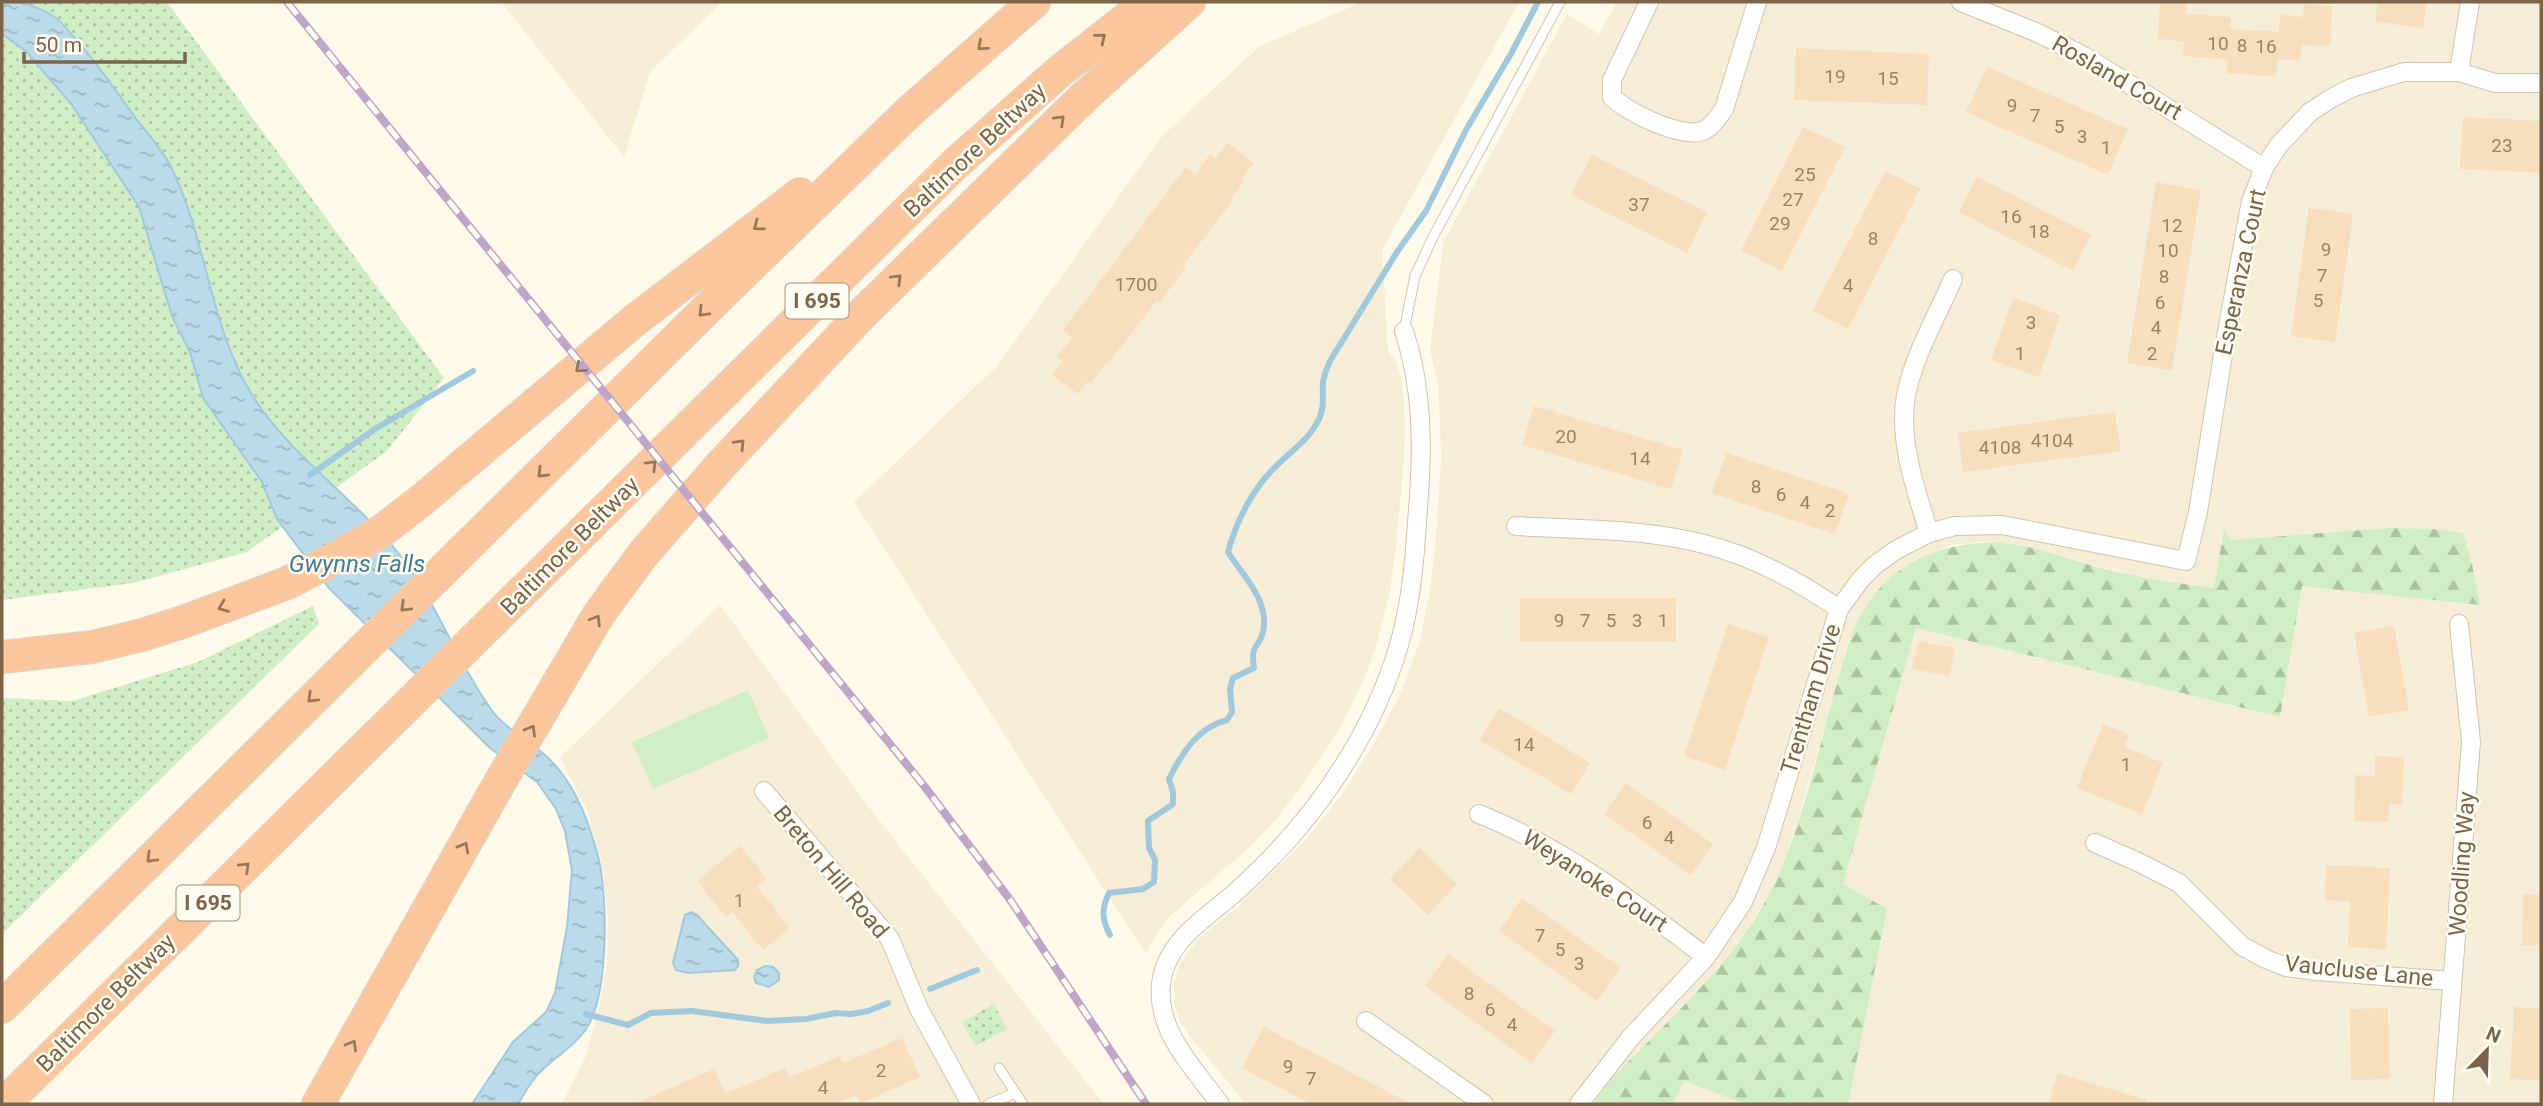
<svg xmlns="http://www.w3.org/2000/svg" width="2543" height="1106" font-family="Roboto,sans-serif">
  <defs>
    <pattern id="forest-firs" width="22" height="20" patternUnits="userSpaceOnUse" patternTransform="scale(1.75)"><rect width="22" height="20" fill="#cfeec5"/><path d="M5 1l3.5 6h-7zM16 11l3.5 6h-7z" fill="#adc4a2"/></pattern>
    <pattern id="park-dots" width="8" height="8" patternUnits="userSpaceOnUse" patternTransform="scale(1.75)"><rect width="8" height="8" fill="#cfeec5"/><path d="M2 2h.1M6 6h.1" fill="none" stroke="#adc4a2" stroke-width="1.8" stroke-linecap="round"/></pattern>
    <pattern id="water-ripples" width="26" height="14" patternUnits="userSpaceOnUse" patternTransform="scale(1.75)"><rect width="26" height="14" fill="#bbdbea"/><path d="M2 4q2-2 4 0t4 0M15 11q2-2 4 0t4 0" fill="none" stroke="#9db5c0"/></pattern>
  </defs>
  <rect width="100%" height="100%" fill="#fef9e9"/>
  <g fill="#f6edd7">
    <polygon points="501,2 722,2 650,72 624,157"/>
    <polygon points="1362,2 1519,2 1382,250 1388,352 1397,362 1402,384 1405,421 1404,461 1396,546 1390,591 1379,637 1365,677 1339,730 1310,774 1278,817 1251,846 1170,916 1157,933 1146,954 854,502 996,367 1163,135 1260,46"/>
    <polygon points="1617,2 2541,2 2541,1104 1848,1104 1887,909 1842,884 1916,628 2279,716 2301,586 2387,528 2232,540 2224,530 2214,589 2150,580 2014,544 1978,542 1952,545 1921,558 1889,579 1849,641 1798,821 1783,864 1766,900 1742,938 1710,979 1627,1064 1593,1104 1246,1104 1181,1025 1175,1007 1174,984 1179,964 1200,937 1240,905 1307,838 1342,794 1373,745 1401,693 1419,644 1429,596 1435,549 1441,461 1440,419 1438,384 1430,350 1443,243 1567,14 1599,34"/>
    <polygon points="720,605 868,806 1104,1104 562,1104 585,1058 599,1008 607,965 608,916 602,864 587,810 560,757"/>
    <polygon points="1685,1081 1745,1104 1673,1104"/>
  </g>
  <path fill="url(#forest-firs)" d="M2387,528L2435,529L2463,533L2472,564L2480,605L2302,586L2280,717L1916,628L1843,884L1887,909L1848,1104H1745L1685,1081L1673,1104H1593C1607,1082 1627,1063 1646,1044C1690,999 1737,955 1767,898C1800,836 1814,765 1833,697C1842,667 1849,635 1865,608C1895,557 1957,537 2012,544C2040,548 2068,559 2094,566C2134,577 2173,583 2214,588L2224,529L2232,540Z"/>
  <g fill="url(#park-dots)">
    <polygon points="2,2 167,2 444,378 387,451 247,552 133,583 2,600"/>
    <polygon points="313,606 319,624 2,934 2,698 72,701 198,662"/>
    <polygon points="994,1004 1007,1029 975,1046 962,1022"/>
  </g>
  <polygon fill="#cfeec5" points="748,690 769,738 653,789 632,742"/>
  <g fill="url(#water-ripples)" stroke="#a0c9dd" stroke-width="2">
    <path d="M2,2C21,2 36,5 53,16C60,20 66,28 72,35C95,60 114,88 134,116C147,133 164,151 173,171C207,243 210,326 252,395C291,457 354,497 399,554C437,602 457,663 493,712C506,729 529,741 545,755C574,781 588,819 598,856C608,895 609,995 586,1029C575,1046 555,1057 541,1071C531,1080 525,1093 518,1104H472L513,1042L546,1012L555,993L567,927L572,870L565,831L556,809L537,782L490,748L329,588L277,519L262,482L203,398L190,352L172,316L139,207L72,105L26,51L2,34Z"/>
    <polygon points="691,912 697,915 738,960 738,966 735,970 688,973 676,970 673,963 685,915"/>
    <polygon points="765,966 773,967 779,973 779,980 769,987 756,983 754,977 757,970"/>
  </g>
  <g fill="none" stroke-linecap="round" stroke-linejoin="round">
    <g stroke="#a0c9dd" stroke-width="6">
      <polyline points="310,475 375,429 473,371"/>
      <path d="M1110,935C1102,920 1101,909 1109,893L1143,889L1154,882L1155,860L1149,848L1148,821L1173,804V792L1169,779C1182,753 1198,727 1227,720L1232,712L1230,689L1233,678L1254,668C1250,643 1259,649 1263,632C1270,600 1242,575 1228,552C1236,522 1252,490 1275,467C1290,452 1309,440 1319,419C1325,407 1322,395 1323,382C1324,375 1327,368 1330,361L1397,252L1426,211L1466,130L1512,52L1538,2"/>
      <polyline points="930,989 977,970"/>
      <polyline points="586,1014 628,1025 651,1013 692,1011 767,1021 806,1019 836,1013 851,1014 868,1011 888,1003"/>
    </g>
  </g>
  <g fill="#f6debe">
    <polygon points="2160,2 2187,2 2186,14 2231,17 2230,29 2279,32 2280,15 2303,17 2304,4 2332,6 2330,46 2302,45 2300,61 2277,59 2276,77 2227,73 2228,60 2183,56 2184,41 2158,39"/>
    <polygon points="2378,2 2427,2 2423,29 2375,21"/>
    <polygon points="1796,48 1929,54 1927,105 1794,100"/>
    <polygon points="1987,67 2128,129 2108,175 1966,112"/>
    <polygon points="2463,117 2541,121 2541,173 2460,169"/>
    <polygon points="1803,127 1845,147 1782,271 1741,250"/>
    <polygon points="1228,143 1254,163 1242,178 1245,180 1230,200 1232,201 1183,265 1186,267 1160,302 1157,300 1108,364 1106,363 1091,383 1088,381 1078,394 1052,375 1063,361 1057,357 1072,337 1063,330 1186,167 1196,174 1210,154 1216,159"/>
    <polygon points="1592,155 1707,212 1687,253 1571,195"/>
    <polygon points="1885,171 1920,189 1848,329 1813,311"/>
    <polygon points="1977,177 2091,235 2073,271 1959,212"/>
    <polygon points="2156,182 2201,190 2172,370 2127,363"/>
    <polygon points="2309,208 2353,214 2335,342 2291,336"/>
    <polygon points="2013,298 2060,315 2039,377 1991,360"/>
    <polygon points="1534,406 1683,450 1671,489 1522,445"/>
    <polygon points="2115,412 2121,451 1963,472 1958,433"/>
    <polygon points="1726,453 1849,494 1835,534 1712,493"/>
    <rect x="1520" y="598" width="156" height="44"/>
    <polygon points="1728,624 1769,637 1725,770 1684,756"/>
    <polygon points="2394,626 2409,710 2369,717 2354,633"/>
    <polygon points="1918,641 1955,648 1950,676 1912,669"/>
    <polygon points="1499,708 1590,763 1571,794 1480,740"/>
    <polygon points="2103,724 2129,735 2124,747 2163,763 2142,814 2077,788"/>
    <polygon points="2375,756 2404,757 2402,805 2389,804 2388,822 2354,821 2355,775 2375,776"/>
    <polygon points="1626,783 1713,844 1691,875 1604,814"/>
    <polygon points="740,846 767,879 757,887 790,928 763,950 732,912 726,917 697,881"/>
    <polygon points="1419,848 1457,884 1428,915 1390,879"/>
    <polygon points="2326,865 2390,868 2386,949 2348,947 2350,901 2325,900"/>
    <polygon points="2523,894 2541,895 2541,945 2522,945"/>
    <polygon points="1522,898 1621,968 1597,1001 1499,931"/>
    <polygon points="1448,954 1555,1031 1532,1063 1425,986"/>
    <polygon points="2514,1007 2541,1009 2541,1081 2510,1079"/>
    <polygon points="2388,1008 2390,1079 2351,1080 2350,1009"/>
    <polygon points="1264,1027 1333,1063 1411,1104 1312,1104 1242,1068"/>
    <polygon points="902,1038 920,1077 861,1103 857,1095 836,1104 634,1104 714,1069 725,1094 785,1068 789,1078 840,1056 843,1063"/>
    <polygon points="2058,1073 2147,1100 2147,1104 2049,1104"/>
  </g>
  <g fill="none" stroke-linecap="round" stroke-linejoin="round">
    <g stroke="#d2c3ad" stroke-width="11">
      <g id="service">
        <polyline points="1404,331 1415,276 1433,237 1560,2"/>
        <polyline points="999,1068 1023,1104"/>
        <polyline points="988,1104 1015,1093"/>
      </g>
    </g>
    <g stroke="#d2c3ad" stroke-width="20">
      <g id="minor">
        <path d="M1649,2L1612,80V97C1626,112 1685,141 1705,130C1713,126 1718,117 1724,109L1757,2"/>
        <polyline points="1961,2 2038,33 2084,56 2264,168"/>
        <polyline points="2459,72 2470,2"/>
        <path d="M1516,526C1578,530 1643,528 1704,544C1753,556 1797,580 1839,609"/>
        <path d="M1929,533C1916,490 1898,441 1906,395C1914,355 1937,316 1953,279"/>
        <polyline points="764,791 890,939 919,1009 971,1104"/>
        <path d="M1479,814C1564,848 1634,902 1706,957"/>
        <polyline points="2095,843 2140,863 2179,883 2242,946 2266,959 2286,967 2316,971 2452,981"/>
        <polyline points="1366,1021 1484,1104"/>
        <path d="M1220,1104C1194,1068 1156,1032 1161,984C1166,942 1202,921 1231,896C1244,885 1257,872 1269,860C1327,801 1376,724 1399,645C1412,601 1415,554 1418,509C1423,449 1423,389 1404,331"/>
        <polyline points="1579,1104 1631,1037 1706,957 1743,902 1766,848 1839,609 1861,579 1875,565 1896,550 1929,533 1955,526 2002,525 2186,561 2198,512 2224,348 2251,201 2264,168 2279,145 2310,112 2330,99 2351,88 2404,72 2459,72 2495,83 2541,83"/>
        <polyline points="2443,1104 2471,742 2459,624"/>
      </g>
    </g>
    <g stroke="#ddd7d0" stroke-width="34">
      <g id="motorway">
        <polyline points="2,657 92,647 142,635 183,622 287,583 334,559 383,530 423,499 634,321 800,194"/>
        <polyline points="2,1007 722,294 910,111 1034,2"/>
        <polyline points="4,1104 955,164 1060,71 1148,2"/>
        <polyline points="318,1104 500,782 599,614 644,553 721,465 864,312 1084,97 1189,2"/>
      </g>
    </g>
    <use href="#service" stroke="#fff" stroke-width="9"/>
    <use href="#minor" stroke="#fff" stroke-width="18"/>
    <use href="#motorway" stroke="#fcc69c" stroke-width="32"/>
    <g stroke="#bfa5ca" stroke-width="8">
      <polyline id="rail" points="287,2 925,787 1011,901 1146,1104"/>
    </g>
    <use href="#rail" stroke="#fffcf1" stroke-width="5" stroke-dasharray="16" stroke-linecap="butt"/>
  </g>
  <defs><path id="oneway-chevron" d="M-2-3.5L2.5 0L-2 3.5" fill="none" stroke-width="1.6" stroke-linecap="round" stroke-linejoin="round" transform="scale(1.75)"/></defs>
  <g stroke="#95785a">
    <use href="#oneway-chevron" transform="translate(1101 38) rotate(-39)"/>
    <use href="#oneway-chevron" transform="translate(982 46) rotate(138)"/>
    <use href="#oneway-chevron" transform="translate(1060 120) rotate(-44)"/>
    <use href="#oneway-chevron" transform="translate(758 226) rotate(143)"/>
    <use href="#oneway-chevron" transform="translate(897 279) rotate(-45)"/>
    <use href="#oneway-chevron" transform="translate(703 312) rotate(135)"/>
    <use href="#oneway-chevron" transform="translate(580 368) rotate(139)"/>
    <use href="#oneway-chevron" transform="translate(740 444) rotate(-47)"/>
    <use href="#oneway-chevron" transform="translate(652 465) rotate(-45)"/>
    <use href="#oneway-chevron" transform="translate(542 473) rotate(135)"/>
    <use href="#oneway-chevron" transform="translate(223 607) rotate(159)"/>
    <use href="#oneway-chevron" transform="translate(405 607) rotate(136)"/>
    <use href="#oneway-chevron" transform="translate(596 620) rotate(-58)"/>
    <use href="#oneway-chevron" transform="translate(312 698) rotate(135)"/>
    <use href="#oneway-chevron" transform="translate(531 730) rotate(-60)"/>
    <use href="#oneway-chevron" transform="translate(464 847) rotate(-61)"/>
    <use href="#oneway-chevron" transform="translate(151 858) rotate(135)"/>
    <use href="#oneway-chevron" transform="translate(245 867) rotate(-44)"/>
    <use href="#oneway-chevron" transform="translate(352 1045) rotate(-60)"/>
  </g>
  <g text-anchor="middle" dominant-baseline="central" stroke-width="5" stroke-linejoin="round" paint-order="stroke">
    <g font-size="19" fill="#9a8267">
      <text x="2218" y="43">10</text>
      <text x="2242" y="45">8</text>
      <text x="2266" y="46">16</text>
      <text x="1835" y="76">19</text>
      <text x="1888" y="78">15</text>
      <text x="2012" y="105">9</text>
      <text x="2035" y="115">7</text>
      <text x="2059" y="126">5</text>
      <text x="2082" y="136">3</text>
      <text x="2502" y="145">23</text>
      <text x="2106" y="147">1</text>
      <text x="1805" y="174">25</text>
      <text x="1793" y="199">27</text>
      <text x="1639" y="204">37</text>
      <text x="2011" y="216">16</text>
      <text x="1780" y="223">29</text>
      <text x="2172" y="225">12</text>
      <text x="2039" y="231">18</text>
      <text x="1873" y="238">8</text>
      <text x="2326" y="249">9</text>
      <text x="2168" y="250">10</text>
      <text x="2322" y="275">7</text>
      <text x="2164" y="276">8</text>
      <text x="1136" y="284">1700</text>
      <text x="1848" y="285">4</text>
      <text x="2318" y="300">5</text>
      <text x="2160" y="302">6</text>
      <text x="2031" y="322">3</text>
      <text x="2156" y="327">4</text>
      <text x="2020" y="353">1</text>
      <text x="2152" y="353">2</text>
      <text x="1566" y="436">20</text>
      <text x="2052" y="440">4104</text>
      <text x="2000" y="447">4108</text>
      <text x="1640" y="458">14</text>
      <text x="1756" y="486">8</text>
      <text x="1781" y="494">6</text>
      <text x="1805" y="502">4</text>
      <text x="1830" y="510">2</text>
      <text x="1559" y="620">9</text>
      <text x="1585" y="620">7</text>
      <text x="1611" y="620">5</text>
      <text x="1637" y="620">3</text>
      <text x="1663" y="620">1</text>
      <text x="1524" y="744">14</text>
      <text x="2126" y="764">1</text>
      <text x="1647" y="822">6</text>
      <text x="1669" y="837">4</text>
      <text x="739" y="900">1</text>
      <text x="1540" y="935">7</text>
      <text x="1560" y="949">5</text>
      <text x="1579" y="963">3</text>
      <text x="1469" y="993">8</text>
      <text x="1490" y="1009">6</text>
      <text x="1512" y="1024">4</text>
      <text x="1288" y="1066">9</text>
      <text x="881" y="1070">2</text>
      <text x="1311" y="1078">7</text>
      <text x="823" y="1087">4</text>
    </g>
    <g fill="#fffcf1" stroke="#a3927c" stroke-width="2">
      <rect x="785.5" y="283.5" width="63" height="35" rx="5"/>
      <rect x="176.5" y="885.5" width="63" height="35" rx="5"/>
    </g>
    <g font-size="21" font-weight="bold" fill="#7b644a">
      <text x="817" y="301">I 695</text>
      <text x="208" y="903">I 695</text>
    </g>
    <g font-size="23" fill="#7b644a" stroke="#fffcf1">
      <text transform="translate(2117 78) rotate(30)">Rosland Court</text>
      <text transform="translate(975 150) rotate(-43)">Baltimore Beltway</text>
      <text transform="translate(2241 272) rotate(-78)">Esperanza Court</text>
      <text transform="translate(570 546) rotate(-45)">Baltimore Beltway</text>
      <text transform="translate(1811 699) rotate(-73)">Trentham Drive</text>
      <text transform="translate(2462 864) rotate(-86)">Woodling Way</text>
      <text transform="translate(831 872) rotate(50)">Breton Hill Road</text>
      <text transform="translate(1595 881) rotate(33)">Weyanoke Court</text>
      <text transform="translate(2359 971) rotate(6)">Vaucluse Lane</text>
      <text transform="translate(106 1003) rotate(-45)">Baltimore Beltway</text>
    </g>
    <g font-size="24" font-style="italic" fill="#437b98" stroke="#fffcf1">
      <text x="357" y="564">Gwynns Falls</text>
    </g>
  </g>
  <rect width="2543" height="1106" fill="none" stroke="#7b644a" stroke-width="7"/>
  <g transform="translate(2487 1050) rotate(23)" stroke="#fffcf1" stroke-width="5" paint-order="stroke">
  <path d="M0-5L12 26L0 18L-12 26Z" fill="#7b644a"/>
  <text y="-10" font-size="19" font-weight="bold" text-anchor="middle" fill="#7b644a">N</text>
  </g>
  <path d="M24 52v10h161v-10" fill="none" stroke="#7b644a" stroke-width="3.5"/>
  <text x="35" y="52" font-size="21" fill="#7b644a" stroke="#fffcf1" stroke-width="5" paint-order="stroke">50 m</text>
</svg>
